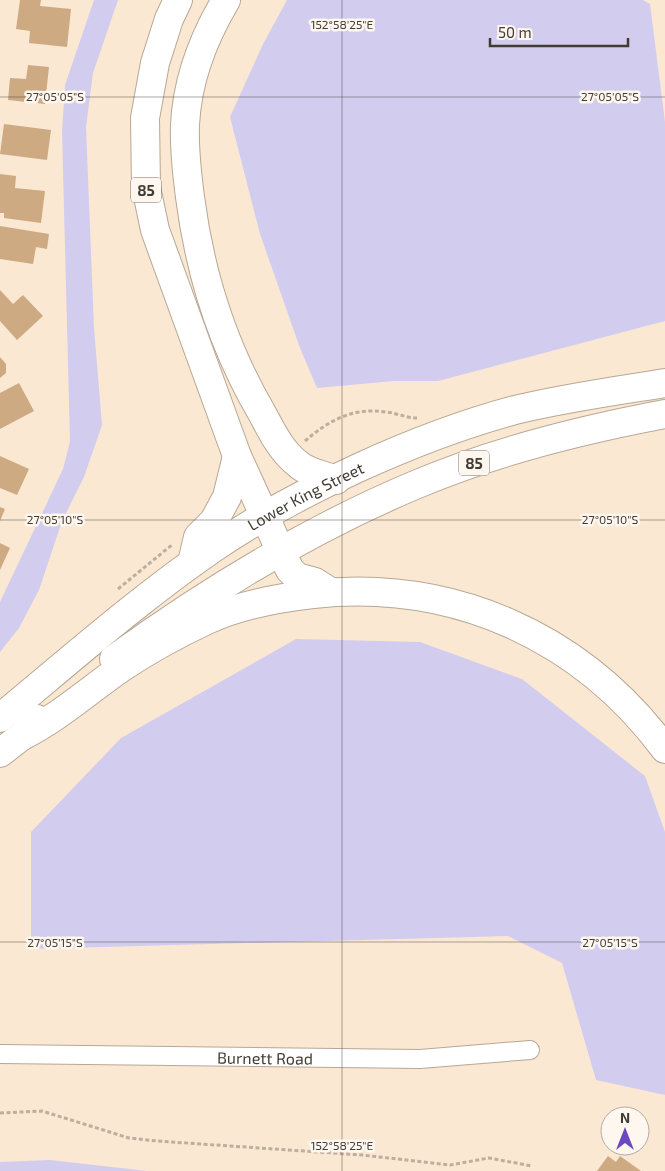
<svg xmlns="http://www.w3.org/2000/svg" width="665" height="1171" font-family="'Exo 2',sans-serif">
  <rect width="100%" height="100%" fill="#fae8d3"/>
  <g fill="#d2cdef">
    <polygon points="94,0 118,0 93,73 86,127 94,328 102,425 84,477 62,521 39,590 19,628 0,652 0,602 63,469 70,441 62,132 65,85"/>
    <polygon points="287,0 643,0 650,4 665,122 665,321 438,381 394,381 317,388 300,348 260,234 230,117 263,44"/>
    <polygon points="296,639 420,642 522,679 645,776 665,832 665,1095 596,1080 562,963 508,936 31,949 31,832 121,738"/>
    <polygon points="50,1160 147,1171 0,1171 0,1162"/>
  </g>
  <g fill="#cdaa82">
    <polygon points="20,0 41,0 40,6 71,9 67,47 29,43 30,31 16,29"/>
    <polygon points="28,65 49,67 45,104 8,100 10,78 26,79"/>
    <polygon points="4,124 51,130 47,160 0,154"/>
    <polygon points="0,174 16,176 15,188 45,191 41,223 4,218 4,213 0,213"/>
    <polygon points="0,226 49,234 47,249 36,247 33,264 0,259"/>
    <polygon points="0,290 13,304 23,295 43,316 17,340 0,321"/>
    <polygon points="0,357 6,364 6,373 0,378"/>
    <polygon points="19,383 34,411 0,429 0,393"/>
    <polygon points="0,456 29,469 17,495 0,488"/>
    <polygon points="0,507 5,509 0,521"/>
    <polygon points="0,543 10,548 0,570"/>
    <polygon points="608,1156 616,1162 620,1156 641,1171 597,1171"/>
  </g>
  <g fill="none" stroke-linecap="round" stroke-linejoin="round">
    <g stroke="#b8a794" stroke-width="20">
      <g id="street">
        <path id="s1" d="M0,1054L420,1059L530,1050"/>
      </g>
    </g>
    <g stroke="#b8a794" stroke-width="30">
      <g id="primary">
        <path d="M114,659C208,591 308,530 415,485C495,451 580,430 665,414"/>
        <path id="s2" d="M0,718C69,661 138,600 212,549C295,492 418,436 515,410C564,398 615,391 665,383"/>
        <polyline points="0,753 22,736 37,719"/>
      </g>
    </g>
    <g stroke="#b8a794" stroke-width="30">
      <g id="highway">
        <polyline points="178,0 169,19 155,63 145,118 146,187 155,230 237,456 281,552 290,570 297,577 315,582 329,591"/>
        <path d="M226,0C204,37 187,81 185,125C184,149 187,174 190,197C200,275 223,347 263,415C272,432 282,452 298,464C308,473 324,475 336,480"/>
        <polyline points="192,563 198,537 214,521 227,497 237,456"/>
        <path d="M22,736C58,718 88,691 121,668C148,650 177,634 207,620C240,605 277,598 313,594C453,579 581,636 665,749"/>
      </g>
    </g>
    <g stroke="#bdaf9e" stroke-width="3" stroke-dasharray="4 2.5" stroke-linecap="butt">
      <path d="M305,441C329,420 354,407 386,412C397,413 406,418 417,418"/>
      <polyline points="118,589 173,544"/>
      <polyline points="0,1113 42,1111 129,1138 157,1141 362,1155 450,1165 489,1158 532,1166"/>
    </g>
    <use href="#street" stroke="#fff" stroke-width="18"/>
    <use href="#primary" stroke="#fff" stroke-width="28"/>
    <use href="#highway" stroke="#fff" stroke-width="28"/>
  </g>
  <path fill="none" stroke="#423b33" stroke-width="1" stroke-opacity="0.45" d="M342,0V1171M0,97H665M0,520H665M0,942H665"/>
  <g text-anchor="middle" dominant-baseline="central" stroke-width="5" stroke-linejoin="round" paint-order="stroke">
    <g fill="#fef7ef" stroke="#7a736b" stroke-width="1">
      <rect x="131" y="177.5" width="30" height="25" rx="4"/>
      <rect x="459" y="450.5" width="30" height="25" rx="4"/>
    </g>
    <g font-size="15" font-weight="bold" fill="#423b33">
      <text x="146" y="190">85</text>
      <text x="474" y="463">85</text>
    </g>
    <g font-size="16" fill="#423b33" stroke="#fef7ef">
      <text stroke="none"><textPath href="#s2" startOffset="379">Lower King Street</textPath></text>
      <text stroke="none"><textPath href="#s1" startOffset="265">Burnett Road</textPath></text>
    </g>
  </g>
  <g font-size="12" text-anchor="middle" fill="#423b33" stroke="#fef7ef" stroke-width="5" stroke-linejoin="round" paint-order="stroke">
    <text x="342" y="29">152°58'25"E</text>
    <text x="55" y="101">27°05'05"S</text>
    <text x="610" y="101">27°05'05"S</text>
    <text x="55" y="524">27°05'10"S</text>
    <text x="610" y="524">27°05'10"S</text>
    <text x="55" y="947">27°05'15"S</text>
    <text x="610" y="947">27°05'15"S</text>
    <text x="342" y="1150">152°58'25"E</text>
  </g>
  <g transform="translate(625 1131)"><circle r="24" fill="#fef7ef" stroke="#b3aca4"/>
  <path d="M0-4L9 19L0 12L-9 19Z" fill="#6b48c1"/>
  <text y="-8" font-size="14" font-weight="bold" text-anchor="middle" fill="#423b33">N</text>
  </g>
  <path d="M490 38v8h138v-8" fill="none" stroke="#423b33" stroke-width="2.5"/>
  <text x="498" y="38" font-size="15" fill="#423b33" stroke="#fef7ef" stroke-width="4" paint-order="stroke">50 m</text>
</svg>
